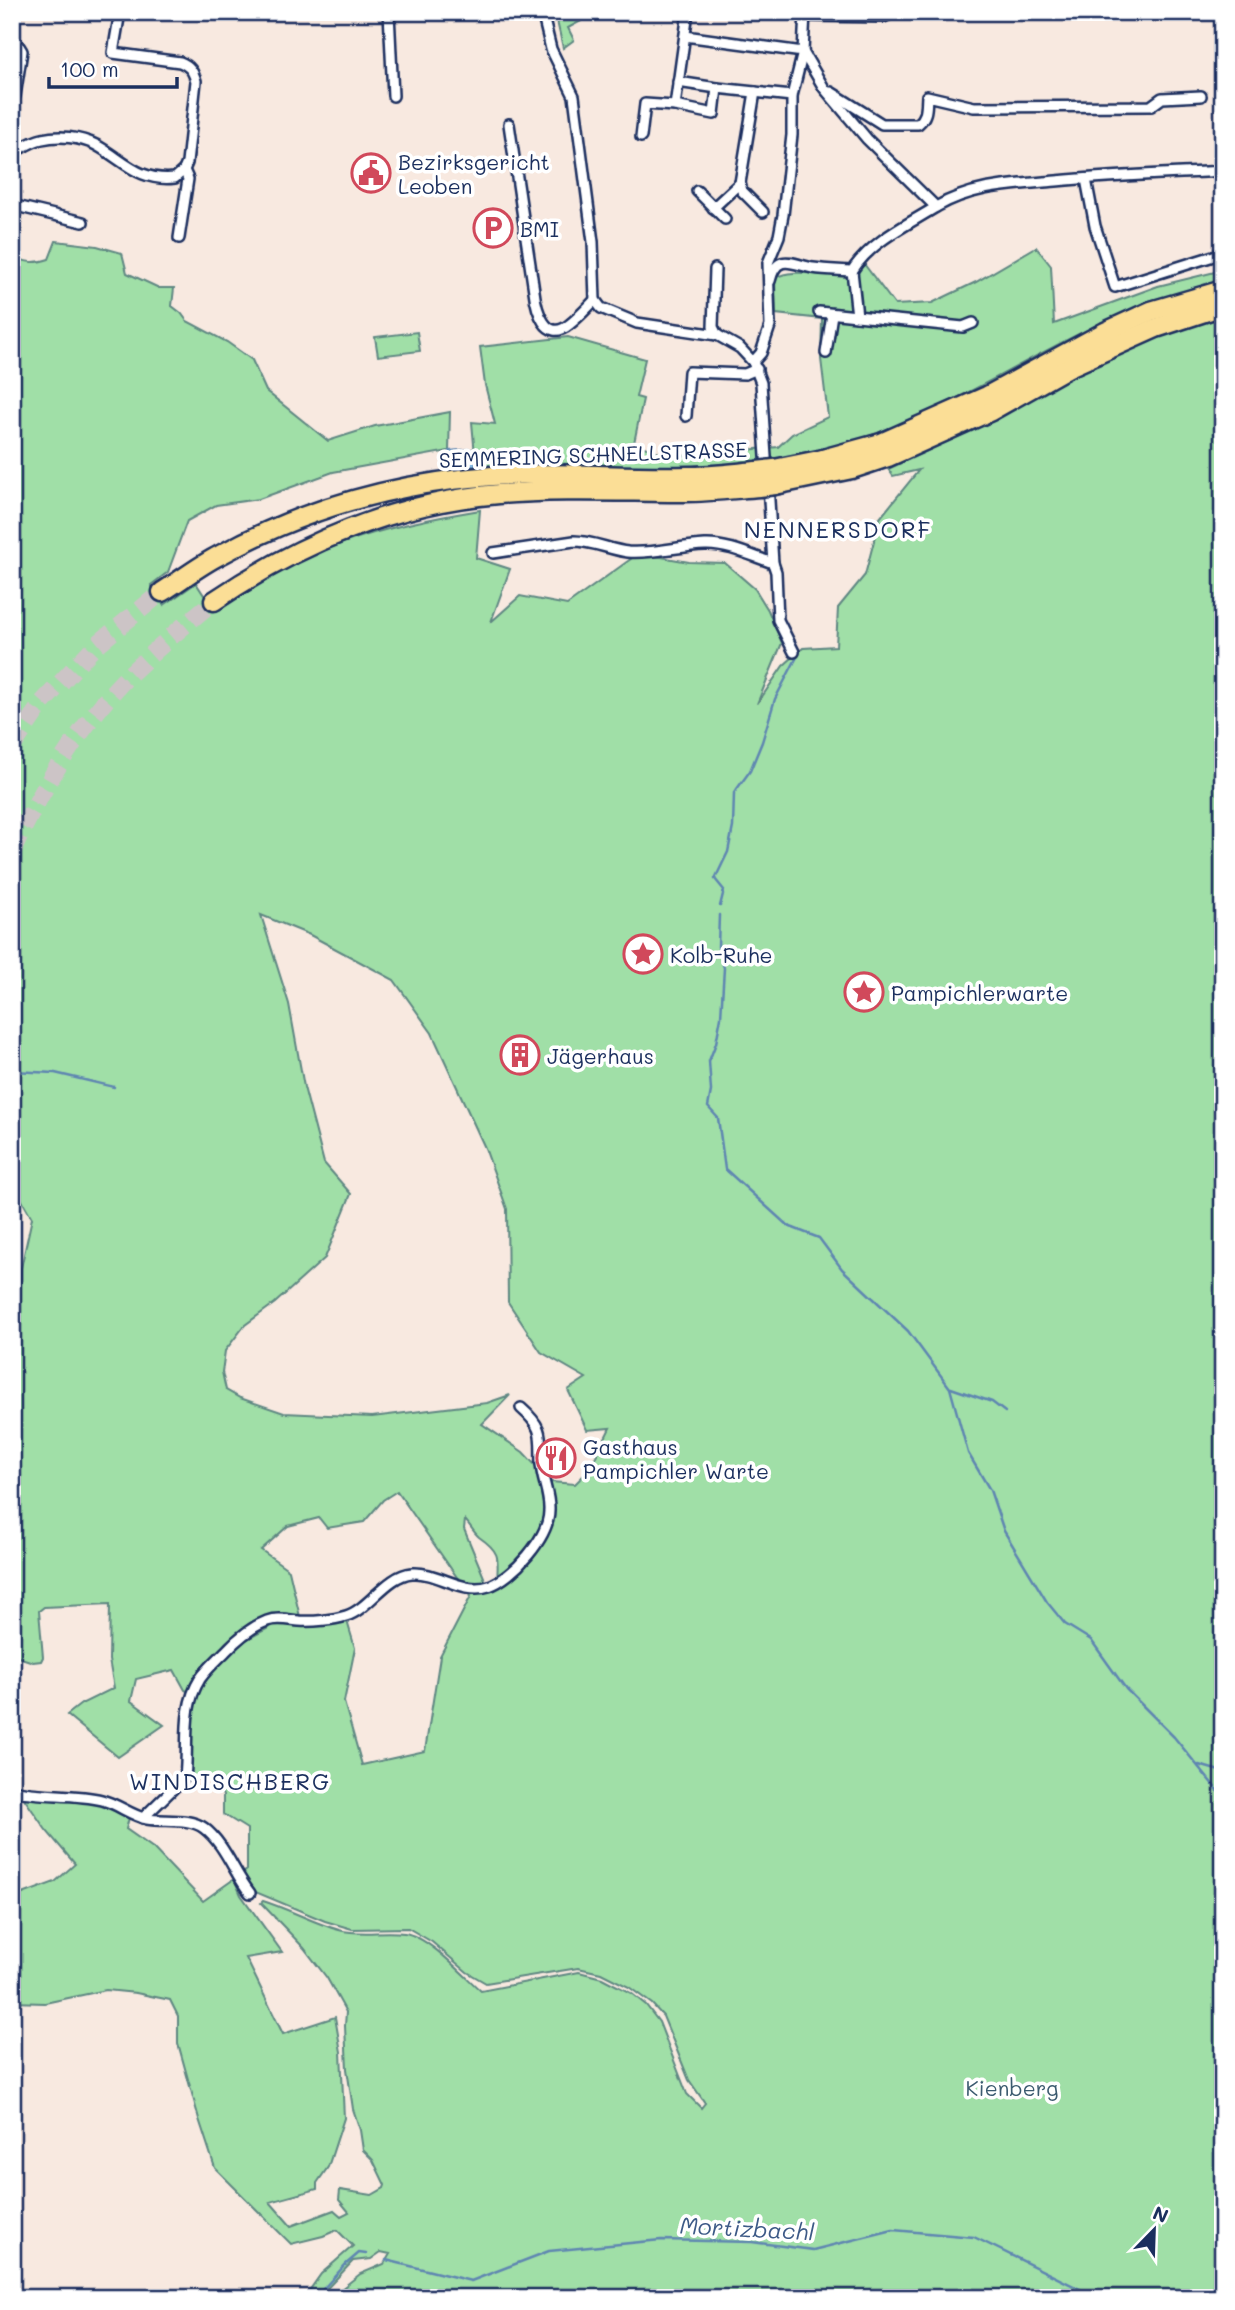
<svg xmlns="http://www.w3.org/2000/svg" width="1235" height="2310" font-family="Mali,sans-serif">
  <rect width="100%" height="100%" fill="#f8e9e0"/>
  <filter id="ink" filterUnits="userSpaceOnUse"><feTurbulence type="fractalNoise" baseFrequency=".0143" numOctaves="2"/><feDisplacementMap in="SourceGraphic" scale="14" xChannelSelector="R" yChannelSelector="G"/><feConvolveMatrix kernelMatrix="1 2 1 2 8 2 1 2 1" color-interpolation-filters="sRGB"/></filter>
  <g filter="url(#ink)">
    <g fill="#a0dfa7" stroke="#5e8782" stroke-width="2">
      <polygon points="555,12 583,12 581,21 568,28 574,40 563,48"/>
      <path d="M56,241L97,246L122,253L127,273L159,288H174L172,306L181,313L187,321L227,342L252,360L266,391L328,441L375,426L450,412L449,451L333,472L259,499L216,505L187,521L168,572L151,585L164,605L196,583L213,609C255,586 297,559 343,543C387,527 433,518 480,510L476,558L510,569L491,622L520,596L567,605L635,556L661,557L689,562L725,563L755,589L768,610L782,643L757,704L783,666L803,648L836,646L838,608L865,575L880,518L919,470L893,476L888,469L992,421L1097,363L1181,325L1223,314V2298H330L360,2274L384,2264L390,2254L381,2252L371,2259L353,2261L318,2298H304L321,2274L353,2246L337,2230L323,2236L291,2244L215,2168L199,2119L178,2043V2016L170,2000L136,1993L106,1990L45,2003L12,2002V1898L55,1882L75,1864L46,1830L23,1797L100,1802L129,1818L126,1829L153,1848L203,1901L234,1879L241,1895L282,1952L246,1958L283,2034L335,2017L341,2052L344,2118L328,2167L317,2183V2189L270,2202L291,2226L334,2210L341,2216L349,2212L339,2200L340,2190L372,2195L384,2188L385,2185L373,2160L363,2150L360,2130L353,2109L347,2069L345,2026L346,2012L327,1978L304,1948L261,1903L263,1901C289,1909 313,1923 339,1930C361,1936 382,1930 404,1933C428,1936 462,1974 481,1991L579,1972L602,1978L631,1993L646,2005L659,2022L687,2094L701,2108L705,2103L689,2080L663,2016L652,2004L629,1987L601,1973L578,1968L486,1983L467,1972L432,1942L408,1928L352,1929L325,1921L253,1891L239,1876L247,1870V1829L223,1814V1796L218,1783L209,1778L192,1779L188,1726L198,1690L207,1674L242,1642L274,1625L287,1623L302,1625L347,1621L355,1648L344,1702L362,1765L425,1751L440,1656L471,1596L467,1591C476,1590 487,1591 495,1588C519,1578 534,1550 548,1530L546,1476L551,1482L575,1484L589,1470L610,1428L587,1430L568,1390L586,1378L541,1352L508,1302L507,1209L485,1148L432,1033L394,980L310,935L261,915L289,1004L304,1087L324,1163L351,1194L325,1258L275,1303L245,1325L225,1351L222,1372L226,1390L240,1398L284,1413L372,1417L487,1403L510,1395L482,1424L523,1452L538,1468L547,1511L544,1528L521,1559L497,1580C499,1556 499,1551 479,1537C474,1533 470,1525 465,1520L464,1529L486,1582L461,1583L397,1491L383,1500L364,1522L327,1528L319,1518L288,1526L261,1550L289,1570L300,1617L263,1621L200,1674L189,1692L185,1690L174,1670L136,1679L131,1701L164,1725L118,1757L67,1715L81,1704L114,1688L109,1660L110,1604L44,1607L39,1611L43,1657L41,1661L33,1662L12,1655L14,1717L12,1737V1325L20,1328L21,1268L32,1218L12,1183V255C25,263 35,264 49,259Z"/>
      <path d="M1036,247L1051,266L1054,324L1158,286L1223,270V281C1183,291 1145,303 1108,320C1024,358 948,411 860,439C835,447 808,456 783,459C681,473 577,462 476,466L472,422L495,424L485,385L480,347L568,337L645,359L636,397L643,399L634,443L669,457L778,447L792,434L828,417L821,359L822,319L776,314L775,278C800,263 843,288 864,264L895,305L932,303L976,282Z"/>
      <polygon points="417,332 420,351 378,356 375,337"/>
    </g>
    <polygon fill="#8bc0e8" stroke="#5e86b1" stroke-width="2" points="474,449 476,466 449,468 449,451"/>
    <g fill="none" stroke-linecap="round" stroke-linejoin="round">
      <g stroke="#5e86b1" stroke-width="2.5">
        <polyline points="720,906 724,890 715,879 728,852 733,827 734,793 750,771 762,742 775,699 798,655"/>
        <polyline points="719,915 718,947 724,968 721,1017 716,1043 709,1061 711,1091 708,1107 718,1118 725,1169 788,1226 819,1238 842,1269 908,1331 950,1388 968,1453 990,1490 1004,1531 1047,1602 1065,1624 1091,1640 1126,1689 1174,1737 1223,1797"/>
        <polyline points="12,1071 55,1073 114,1087"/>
        <polyline points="951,1388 992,1402 1005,1412"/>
        <polyline points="1199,1765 1223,1772"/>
        <polyline points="386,2260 471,2281 549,2251 661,2240 752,2242 813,2250 893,2230 974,2237 1098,2298"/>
        <polyline points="315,2298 345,2265 359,2253 366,2254"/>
      </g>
      <g stroke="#ccc4c6" stroke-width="18" stroke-dasharray="18 9" stroke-linecap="butt">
        <polyline points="12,747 42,703 94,647 162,592"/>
        <path d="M12,852C39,792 82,722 128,676C155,650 184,625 214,601"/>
      </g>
      <g stroke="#1b2f5e" stroke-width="14">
        <g id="street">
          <path d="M120,12L113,53L180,62C190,66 193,71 196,81L187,163L184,170L188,179L179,238"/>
          <polyline points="389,12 393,96"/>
          <polyline points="542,12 551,49 574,96 593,242 595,300 601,308 637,323 717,335 740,348 753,362 761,383 767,471"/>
          <polyline points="805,16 884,17 895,12"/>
          <path d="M685,36L803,52L824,88L867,139L936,207C975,185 1012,185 1056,181C1111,176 1167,174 1223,171"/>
          <polyline points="12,45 19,46 22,51 15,96"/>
          <polyline points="678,82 717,88"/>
          <path d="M831,92L882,124H918C928,116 926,107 927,96L974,107L1151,106L1162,98L1201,96"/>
          <polyline points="675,106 714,114 717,88 792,96"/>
          <path d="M509,124L534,291C536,308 545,345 570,324C579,317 587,308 595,300"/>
          <polyline points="641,137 645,104 675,106 688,12"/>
          <path d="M12,153C22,148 32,141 42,139C59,135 80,137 96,145C124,160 138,182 175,178L184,170"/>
          <polyline points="1086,179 1095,226 1115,287 1223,253"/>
          <polyline points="740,183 742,191 763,212"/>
          <polyline points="697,191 725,219"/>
          <polyline points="12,205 83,222"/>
          <polyline points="713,208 740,183 755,92"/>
          <polyline points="715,269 713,327 717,335"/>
          <polyline points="852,271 857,316 963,327 973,323"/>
          <path d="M770,281C777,251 794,265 813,268C826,270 840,270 852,271C871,241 907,225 936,207"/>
          <polyline points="819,312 857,316"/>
          <polyline points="826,353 832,314"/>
          <polyline points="753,362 761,353 770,326 768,263 779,236 783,215 792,135 792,96 803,52 805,12"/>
          <polyline points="686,416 689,372 745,374 757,369"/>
          <polyline points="768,485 773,563 776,572 778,620 794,652"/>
          <path d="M493,553L574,541C593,541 610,550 628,552C654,554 679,546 705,545C727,544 752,556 773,563"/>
          <path d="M12,1790C42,1797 73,1793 102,1800C118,1804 130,1815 147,1819C164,1822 189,1817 204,1828C225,1844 234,1873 250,1893"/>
          <path d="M143,1818L185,1777C189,1744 181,1709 200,1679C207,1669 217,1660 225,1652C237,1639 251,1627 267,1621C277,1617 289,1620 299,1621C313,1622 333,1620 346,1616C369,1609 387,1575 412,1573C437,1571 463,1595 489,1586C513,1578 549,1537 549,1511C550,1495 542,1480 541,1464C540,1436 545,1429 521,1408"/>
        </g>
      </g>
      <g stroke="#1b2f5e" stroke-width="23">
        <g id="highway">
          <polyline points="774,469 819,460 881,443 987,396 1105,332 1151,311 1223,290"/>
          <polyline points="775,485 852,469 888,457 991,411 1069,367 1156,328 1223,306"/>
          <path d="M162,592C181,580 200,565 220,555C305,508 396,483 492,476C558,471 623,478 688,476C711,476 734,473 757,471"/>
          <path d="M214,601C298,544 396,502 499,494C561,489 623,492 685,492C709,492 734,489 759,487"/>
        </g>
      </g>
      <use href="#street" stroke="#fff" stroke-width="9"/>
      <use href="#highway" stroke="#fbde96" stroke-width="18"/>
      <g stroke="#1b2f5e" stroke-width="23" stroke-linecap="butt">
        <g id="highway-bridge">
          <polyline points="757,471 774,469"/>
          <polyline points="759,487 775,485"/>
        </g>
      </g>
      <use href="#highway-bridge" stroke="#fbde96" stroke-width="18"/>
    </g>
  </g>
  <defs>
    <g id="civic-ring" transform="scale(2.0125)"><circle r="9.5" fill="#fff" stroke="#d1495b" stroke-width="1.5"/><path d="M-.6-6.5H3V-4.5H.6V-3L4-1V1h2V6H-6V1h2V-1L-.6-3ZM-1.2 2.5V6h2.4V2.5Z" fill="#d1495b"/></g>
    <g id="parking-ring" transform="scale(2.0125)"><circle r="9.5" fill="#fff" stroke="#d1495b" stroke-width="1.5"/><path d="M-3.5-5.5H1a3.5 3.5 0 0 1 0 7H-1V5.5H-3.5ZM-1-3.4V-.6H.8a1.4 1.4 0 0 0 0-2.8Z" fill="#d1495b"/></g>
    <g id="sight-ring" transform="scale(2.0125)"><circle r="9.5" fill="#fff" stroke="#d1495b" stroke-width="1.5"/><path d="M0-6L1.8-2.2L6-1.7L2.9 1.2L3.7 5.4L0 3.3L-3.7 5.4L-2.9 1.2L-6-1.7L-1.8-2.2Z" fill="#d1495b"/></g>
    <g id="building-ring" transform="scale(2.0125)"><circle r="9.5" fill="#fff" stroke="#d1495b" stroke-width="1.5"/><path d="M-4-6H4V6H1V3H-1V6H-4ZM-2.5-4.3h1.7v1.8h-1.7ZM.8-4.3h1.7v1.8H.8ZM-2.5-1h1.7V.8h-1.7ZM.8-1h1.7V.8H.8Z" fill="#d1495b"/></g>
    <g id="restaurant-ring" transform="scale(2.0125)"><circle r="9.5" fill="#fff" stroke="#d1495b" stroke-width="1.5"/><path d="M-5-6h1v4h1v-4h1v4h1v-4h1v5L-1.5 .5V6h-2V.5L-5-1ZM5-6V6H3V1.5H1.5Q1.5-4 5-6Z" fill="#d1495b"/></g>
  </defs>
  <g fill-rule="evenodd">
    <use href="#civic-ring" x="371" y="173"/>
    <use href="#parking-ring" x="493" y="228"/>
    <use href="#sight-ring" x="643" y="954"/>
    <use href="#sight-ring" x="864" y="992"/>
    <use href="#building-ring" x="520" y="1055"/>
    <use href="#restaurant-ring" x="556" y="1458"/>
  </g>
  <g text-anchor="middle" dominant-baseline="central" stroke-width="7" stroke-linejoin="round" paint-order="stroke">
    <g font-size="21" fill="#1b2f5e" stroke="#fff" text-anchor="start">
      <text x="398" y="161">Bezirksgericht<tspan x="398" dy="24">Leoben</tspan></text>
      <text x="520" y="228">BMI</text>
      <text x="670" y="954">Kolb-Ruhe</text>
      <text x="891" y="992">Pampichlerwarte</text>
      <text x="547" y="1055">Jägerhaus</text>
      <text x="583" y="1446">Gasthaus<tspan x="583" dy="24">Pampichler Warte</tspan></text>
    </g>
    <g font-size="21" fill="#1b2f5e" stroke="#fff">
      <text transform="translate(593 454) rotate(-2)">SEMMERING SCHNELLSTRASSE</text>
    </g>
    <g font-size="21" fill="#3c5b70" stroke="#fff">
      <text x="1012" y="2087">Kienberg</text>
    </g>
    <g font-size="23" letter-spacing="2" fill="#1b2f5e" stroke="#fff">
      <text x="838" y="529">NENNERSDORF</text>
      <text x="230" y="1781">WINDISCHBERG</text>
    </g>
    <g font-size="23" font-style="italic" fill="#3d5a87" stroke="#fff">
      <text transform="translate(747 2228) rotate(3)">Mortizbachl</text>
    </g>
  </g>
  <rect width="1235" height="2310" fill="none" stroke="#fff" stroke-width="42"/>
  <rect x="21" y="21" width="1193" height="2268" fill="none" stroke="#1b2f5e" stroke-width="2.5" filter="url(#ink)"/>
  <g transform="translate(1154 2230) rotate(23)" stroke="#ffffff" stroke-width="5" paint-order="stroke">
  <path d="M0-5L12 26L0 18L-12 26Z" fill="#1b2f5e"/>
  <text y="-10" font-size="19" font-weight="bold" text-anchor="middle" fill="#1b2f5e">N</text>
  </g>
  <path d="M49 77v10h128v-10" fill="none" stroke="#1b2f5e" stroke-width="3.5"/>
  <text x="60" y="77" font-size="21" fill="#1b2f5e" stroke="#ffffff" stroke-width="5" paint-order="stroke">100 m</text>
</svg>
